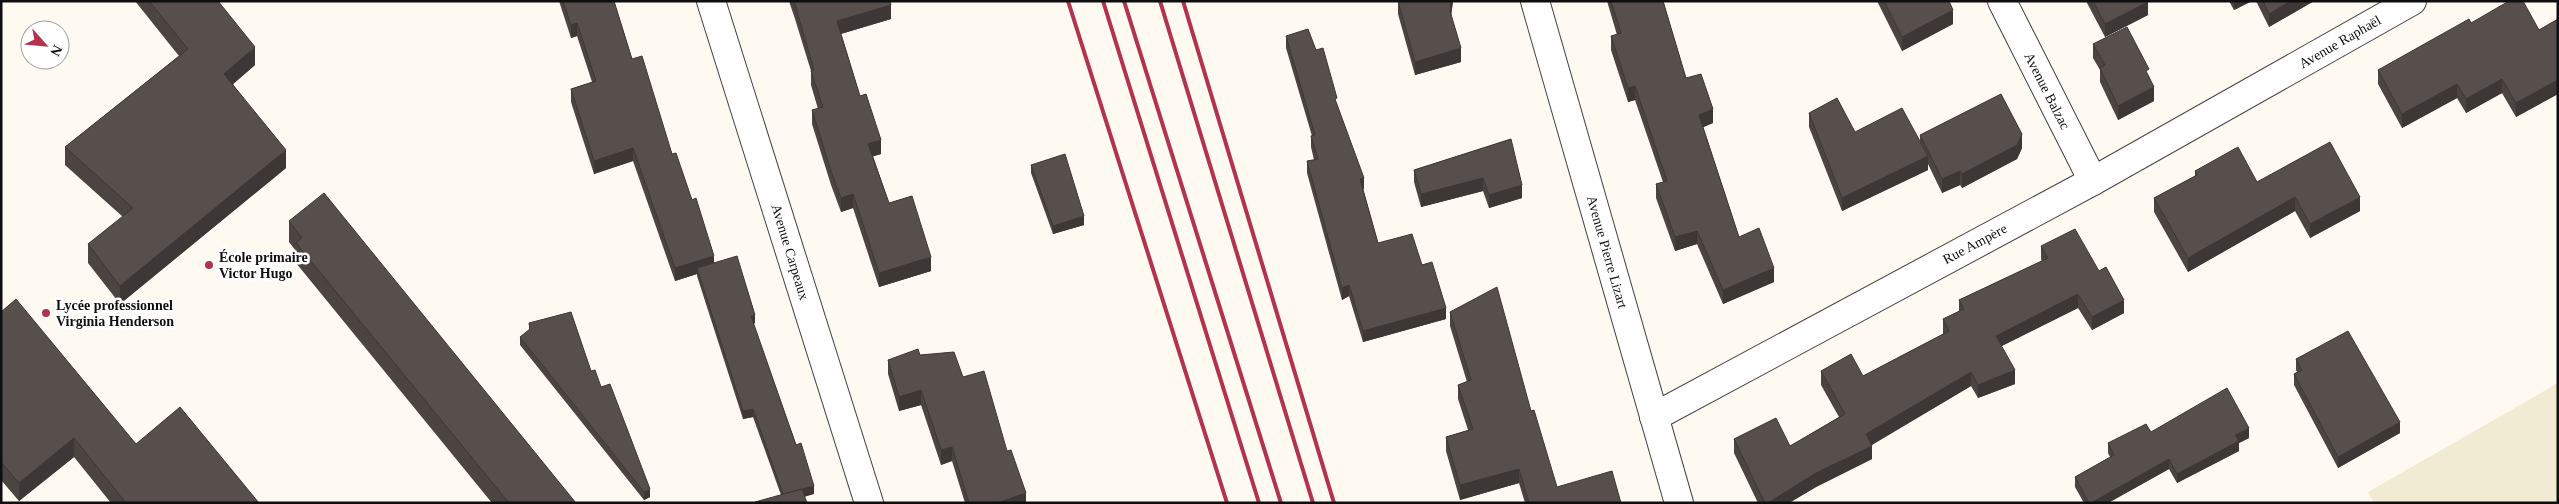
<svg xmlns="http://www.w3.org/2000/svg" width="2559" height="504" font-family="Georgia,serif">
  <rect width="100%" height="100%" fill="#fefaf2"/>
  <polygon fill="#f2ebd4" points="2558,383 2558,503 2374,503 2368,492"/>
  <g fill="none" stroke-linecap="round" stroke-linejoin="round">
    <g stroke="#424242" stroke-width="30">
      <g id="street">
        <polyline points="711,1 869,503"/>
        <polyline points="1535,1 1679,503"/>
        <polyline points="2002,1 2093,181"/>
        <polyline points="1654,417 2093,181 2412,1"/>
      </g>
    </g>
    <use href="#street" stroke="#fff" stroke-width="28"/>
    <g stroke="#b3334d" stroke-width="4">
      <polyline points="1068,1 1227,503"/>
      <polyline points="1103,1 1259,503"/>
      <polyline points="1124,1 1281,503"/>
      <polyline points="1160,1 1313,503"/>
      <polyline points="1183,1 1334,503"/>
    </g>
  </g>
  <g fill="#4b4441">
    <polygon points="135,1 218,1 255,65 233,84 286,168 120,304 88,263 88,244 123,217 65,165 65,147 179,56"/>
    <polygon points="559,1 614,1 632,59 672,154 714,263 755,323 753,324 814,494 781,495 753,417 743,419 697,276 697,274 675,281 633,161 594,174 571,102 571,89 592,82 577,36 571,38"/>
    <polygon points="789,1 890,1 891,19 841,34 860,96 881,154 873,156 889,203 931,271 879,287 853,208 841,212 831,185 812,124 812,110 818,109 811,85 811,71 795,19"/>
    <polygon points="1398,1 1453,1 1451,15 1461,62 1415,75 1398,14"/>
    <polygon points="1607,1 1663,1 1686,78 1713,123 1703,127 1739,237 1774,282 1723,304 1697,244 1675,251 1656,198 1656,184 1663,182 1635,100 1628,102 1611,50 1611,36 1617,35"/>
    <polygon points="1877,1 1949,1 1953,24 1902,51"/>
    <polygon points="2086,1 2148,1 2148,15 2105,37"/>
    <polygon points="2229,1 2252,1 2234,10"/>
    <polygon points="2256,1 2314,1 2269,27"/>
    <polygon points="2558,19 2558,94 2516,117 2502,93 2466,113 2457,98 2402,128 2378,84 2378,70 2539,30"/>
    <polygon points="1286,36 1337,105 1364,189 1363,189 1378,243 1422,265 1446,319 1363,342 1349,296 1342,300 1307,173 1307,161 1314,160 1311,147 1311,136 1312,136 1286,48"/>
    <polygon points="2093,44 2149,76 2154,101 2118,120 2100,82 2100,70 2093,58"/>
    <polygon points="1809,113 1855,132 1920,143 1920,135 2022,148 2017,159 1962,188 1960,185 1942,193 1928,164 1928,170 1842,211 1809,127"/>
    <polygon points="1511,139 1522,198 1489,208 1483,191 1421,207 1414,182 1414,170"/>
    <polygon points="1031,165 1084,225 1053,234 1031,173"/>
    <polygon points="2195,171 2257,182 2360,211 2310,238 2295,211 2188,272 2154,212 2154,198 2195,176"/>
    <polygon points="289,221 576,503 492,503 296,263 296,251 289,242"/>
    <polygon points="2041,246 2124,313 2092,330 2078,308 2001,346 2015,384 1978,398 1971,386 1872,445 1872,459 1816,487 1789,503 1758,503 1734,453 1734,439 1790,446 1839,417 1821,385 1821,371 1863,376 1943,334 1943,319 1959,311 1959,300 2042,261 2041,259"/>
    <polygon points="1,312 136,444 259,503 111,503 74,457 19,501 1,480"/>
    <polygon points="1450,312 1531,411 1557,487 1621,503 1525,503 1519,483 1460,500 1446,451 1446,437 1468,430 1458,399 1458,385 1467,382 1450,326"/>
    <polygon points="529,323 591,371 601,387 650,497 644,500 520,345 520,337 529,330"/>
    <polygon points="920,355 963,377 1007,451 1026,503 965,503 952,461 941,465 921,405 899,411 888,374 888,360"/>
    <polygon points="2296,359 2400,433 2338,468 2294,385 2294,374 2297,372 2296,370"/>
    <polygon points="2151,432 2249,438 2239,443 2239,451 2177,483 2169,469 2108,503 2084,503 2075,487 2075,477 2110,457 2108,453 2108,443"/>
  </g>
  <g fill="#3d3735">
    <polygon points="1451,1 1453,1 1450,25 1450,11"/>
    <polygon points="2234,1 2252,1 2234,10"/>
    <polygon points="2291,1 2314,1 2269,27 2269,14"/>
    <polygon points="2148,2 2148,15 2105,37 2105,24"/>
    <polygon points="891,5 891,19 837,35 837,21"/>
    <polygon points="1953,10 1953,24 1902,51 1902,37"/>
    <polygon points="577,23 577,36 571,38 571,25"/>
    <polygon points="255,47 255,65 224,92 224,74"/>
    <polygon points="1461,48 1461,62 1415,75 1415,62"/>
    <polygon points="2502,79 2502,93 2466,113 2466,99"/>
    <polygon points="2558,80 2558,94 2516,117 2516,103"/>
    <polygon points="2457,84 2457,98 2402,128 2402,114"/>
    <polygon points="1635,86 1635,100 1628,102 1628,88"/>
    <polygon points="2154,87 2154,101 2118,120 2118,106"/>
    <polygon points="1713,109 1713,123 1699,129 1699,115"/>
    <polygon points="2022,134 2022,148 2017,159 1962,188 1962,174"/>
    <polygon points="881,140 881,154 868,158 868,144"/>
    <polygon points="633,148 633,161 594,174 594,161"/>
    <polygon points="286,150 286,168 120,304 120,286"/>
    <polygon points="1928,156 1928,170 1842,211 1842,198"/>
    <polygon points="1960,171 1960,185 1942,193 1942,179"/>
    <polygon points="1364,178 1364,189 1360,190 1360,179"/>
    <polygon points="1483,178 1483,191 1421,207 1421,194"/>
    <polygon points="1522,185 1522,198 1489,208 1489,195"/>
    <polygon points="853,194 853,208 841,212 841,198"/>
    <polygon points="2295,197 2295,211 2188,272 2188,258"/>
    <polygon points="2360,197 2360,211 2310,238 2310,224"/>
    <polygon points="1084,216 1084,225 1053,234 1053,226"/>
    <polygon points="1697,231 1697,244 1675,251 1675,237"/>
    <polygon points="714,256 714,269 697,268 697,274 675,281 675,268"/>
    <polygon points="931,257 931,271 879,287 879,273"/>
    <polygon points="1774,268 1774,282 1723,304 1723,290"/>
    <polygon points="1349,285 1349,296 1342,300 1342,288"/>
    <polygon points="2078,294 2078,308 1996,349 1996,336"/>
    <polygon points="2124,300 2124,313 2092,330 2092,317"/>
    <polygon points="1446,308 1446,319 1363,342 1363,331"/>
    <polygon points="755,315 755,323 751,324 751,316"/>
    <polygon points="2015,370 2015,384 1978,398 1978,385"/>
    <polygon points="1971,372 1971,386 1866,448 1866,434"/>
    <polygon points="921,390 921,405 899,411 899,397"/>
    <polygon points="753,409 753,417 743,419 743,411"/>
    <polygon points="2400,422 2400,433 2338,468 2338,457"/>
    <polygon points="2249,428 2249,438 2239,443 2239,451 2177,483 2177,474 2235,435"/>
    <polygon points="74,438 74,457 19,501 19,483"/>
    <polygon points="1872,446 1872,459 1816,487 1789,503 1768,503 1816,473"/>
    <polygon points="952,447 952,461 941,465 941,450"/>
    <polygon points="2169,459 2169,469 2108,503 2091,503"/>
    <polygon points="1519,469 1519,483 1460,500 1460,485"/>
    <polygon points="814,486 814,494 784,503 784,494"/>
    <polygon points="650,489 650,497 644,500 644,492"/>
    <polygon points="1026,493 1026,503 997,503"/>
  </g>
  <g fill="#574f4c" stroke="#3d3735">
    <polygon points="149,1 218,1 255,47 224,74 286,150 120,286 88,244 133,208 65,147 188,49"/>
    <polygon points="563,1 614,1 632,59 642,56 672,154 676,153 692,200 696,198 714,256 675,268 633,148 594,161 571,89 596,81 577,23 571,25"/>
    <polygon points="794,1 890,1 891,5 837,21 860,96 866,94 881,140 868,144 889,203 912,196 931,257 879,273 853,194 841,198 831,171 812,110 823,107 811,71 814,70"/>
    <polygon points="1398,1 1451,1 1450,11 1461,48 1415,62"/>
    <polygon points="1611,1 1663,1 1686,78 1701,74 1713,109 1699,115 1739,237 1759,228 1774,268 1723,290 1697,231 1675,237 1656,184 1667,181 1635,86 1628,88 1611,36 1621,33"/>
    <polygon points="1884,1 1949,1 1953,10 1902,37"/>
    <polygon points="2093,1 2148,1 2148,2 2105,24"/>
    <polygon points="2263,1 2291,1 2269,14"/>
    <polygon points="2509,1 2523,1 2539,30 2558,19 2558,80 2516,103 2502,79 2466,99 2457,84 2402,114 2378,70 2469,19 2471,23"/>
    <polygon points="2127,27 2149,69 2146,71 2154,87 2118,106 2100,68 2105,65 2093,44"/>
    <polygon points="1308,29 1316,50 1323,48 1337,98 1335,99 1364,178 1360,179 1378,243 1412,234 1422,265 1432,262 1446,308 1363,331 1349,285 1342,288 1307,161 1318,159 1311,136 1315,135 1286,36"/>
    <polygon points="2001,94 2022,134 2017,145 1962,174 1960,171 1942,179 1920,135"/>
    <polygon points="1837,98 1855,132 1902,108 1928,156 1842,198 1809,113"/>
    <polygon points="1511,139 1522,185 1489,195 1483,178 1421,194 1414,170"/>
    <polygon points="2330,142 2360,197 2310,224 2295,197 2188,258 2154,198 2197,175 2195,171 2238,147 2257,182"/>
    <polygon points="1065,154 1084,216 1053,226 1031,165"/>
    <polygon points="324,193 576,503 509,503 296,243 302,238 289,221"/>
    <polygon points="2075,229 2099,271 2106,267 2124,300 2092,317 2078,294 1996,336 2015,370 1978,385 1971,372 1866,434 1872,446 1816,473 1768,503 1765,503 1734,439 1776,418 1790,446 1845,414 1821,371 1851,354 1863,376 1949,331 1943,319 1964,309 1959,300 2048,258 2041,246"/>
    <polygon points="737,256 755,315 751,316 796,445 801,443 814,486 783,494 753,409 743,411 697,268"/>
    <polygon points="1497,287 1531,411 1534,410 1557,487 1612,471 1621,503 1529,503 1519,469 1460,485 1446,437 1473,429 1458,385 1471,380 1450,312"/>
    <polygon points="16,299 136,444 180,407 259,503 126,503 74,438 19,483 1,462 1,312"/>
    <polygon points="571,312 591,371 595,370 601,387 610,384 650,489 644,492 520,337 530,329 529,323"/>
    <polygon points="2348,331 2400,422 2338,457 2294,374 2302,370 2296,359"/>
    <polygon points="918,349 920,355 954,352 963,377 984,371 1007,451 1011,450 1026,493 997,503 969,503 952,447 941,450 921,390 899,397 888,360"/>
    <polygon points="2227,388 2249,428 2235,435 2239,441 2177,474 2169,459 2091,503 2089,503 2075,477 2114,455 2108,443 2146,424 2151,432"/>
    <polygon points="802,489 807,503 755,503 755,502"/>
  </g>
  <g fill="#b3334d" stroke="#fff" stroke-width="2">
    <circle cx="209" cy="265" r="5"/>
    <circle cx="46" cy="313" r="5"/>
  </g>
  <g text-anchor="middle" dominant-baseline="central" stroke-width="5" stroke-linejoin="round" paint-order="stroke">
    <g font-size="14" fill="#0f0f0f" stroke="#fff">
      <text transform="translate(2340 42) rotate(-30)">Avenue Raphaël</text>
      <text transform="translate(2047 91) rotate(63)">Avenue Balzac</text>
      <text transform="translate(1975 244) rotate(-28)">Rue Ampère</text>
      <text transform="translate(790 252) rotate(73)">Avenue Carpeaux</text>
      <text transform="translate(1607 252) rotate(74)">Avenue Pierre Lizart</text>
    </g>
    <g font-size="14" font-weight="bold" fill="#0f0f0f" stroke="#fff" text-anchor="start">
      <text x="219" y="257">École primaire<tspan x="219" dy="16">Victor Hugo</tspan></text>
      <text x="56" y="305">Lycée professionnel<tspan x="56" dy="16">Virginia Henderson</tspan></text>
    </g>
  </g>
  <rect width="2559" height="504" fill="none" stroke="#0f0f0f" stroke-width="5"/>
  <g transform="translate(45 45) rotate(117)"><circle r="24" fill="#ffffff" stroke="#9f9f9f"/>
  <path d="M0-4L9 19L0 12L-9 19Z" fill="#b3334d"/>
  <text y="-8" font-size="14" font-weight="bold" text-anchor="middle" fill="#0f0f0f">N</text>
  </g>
</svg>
